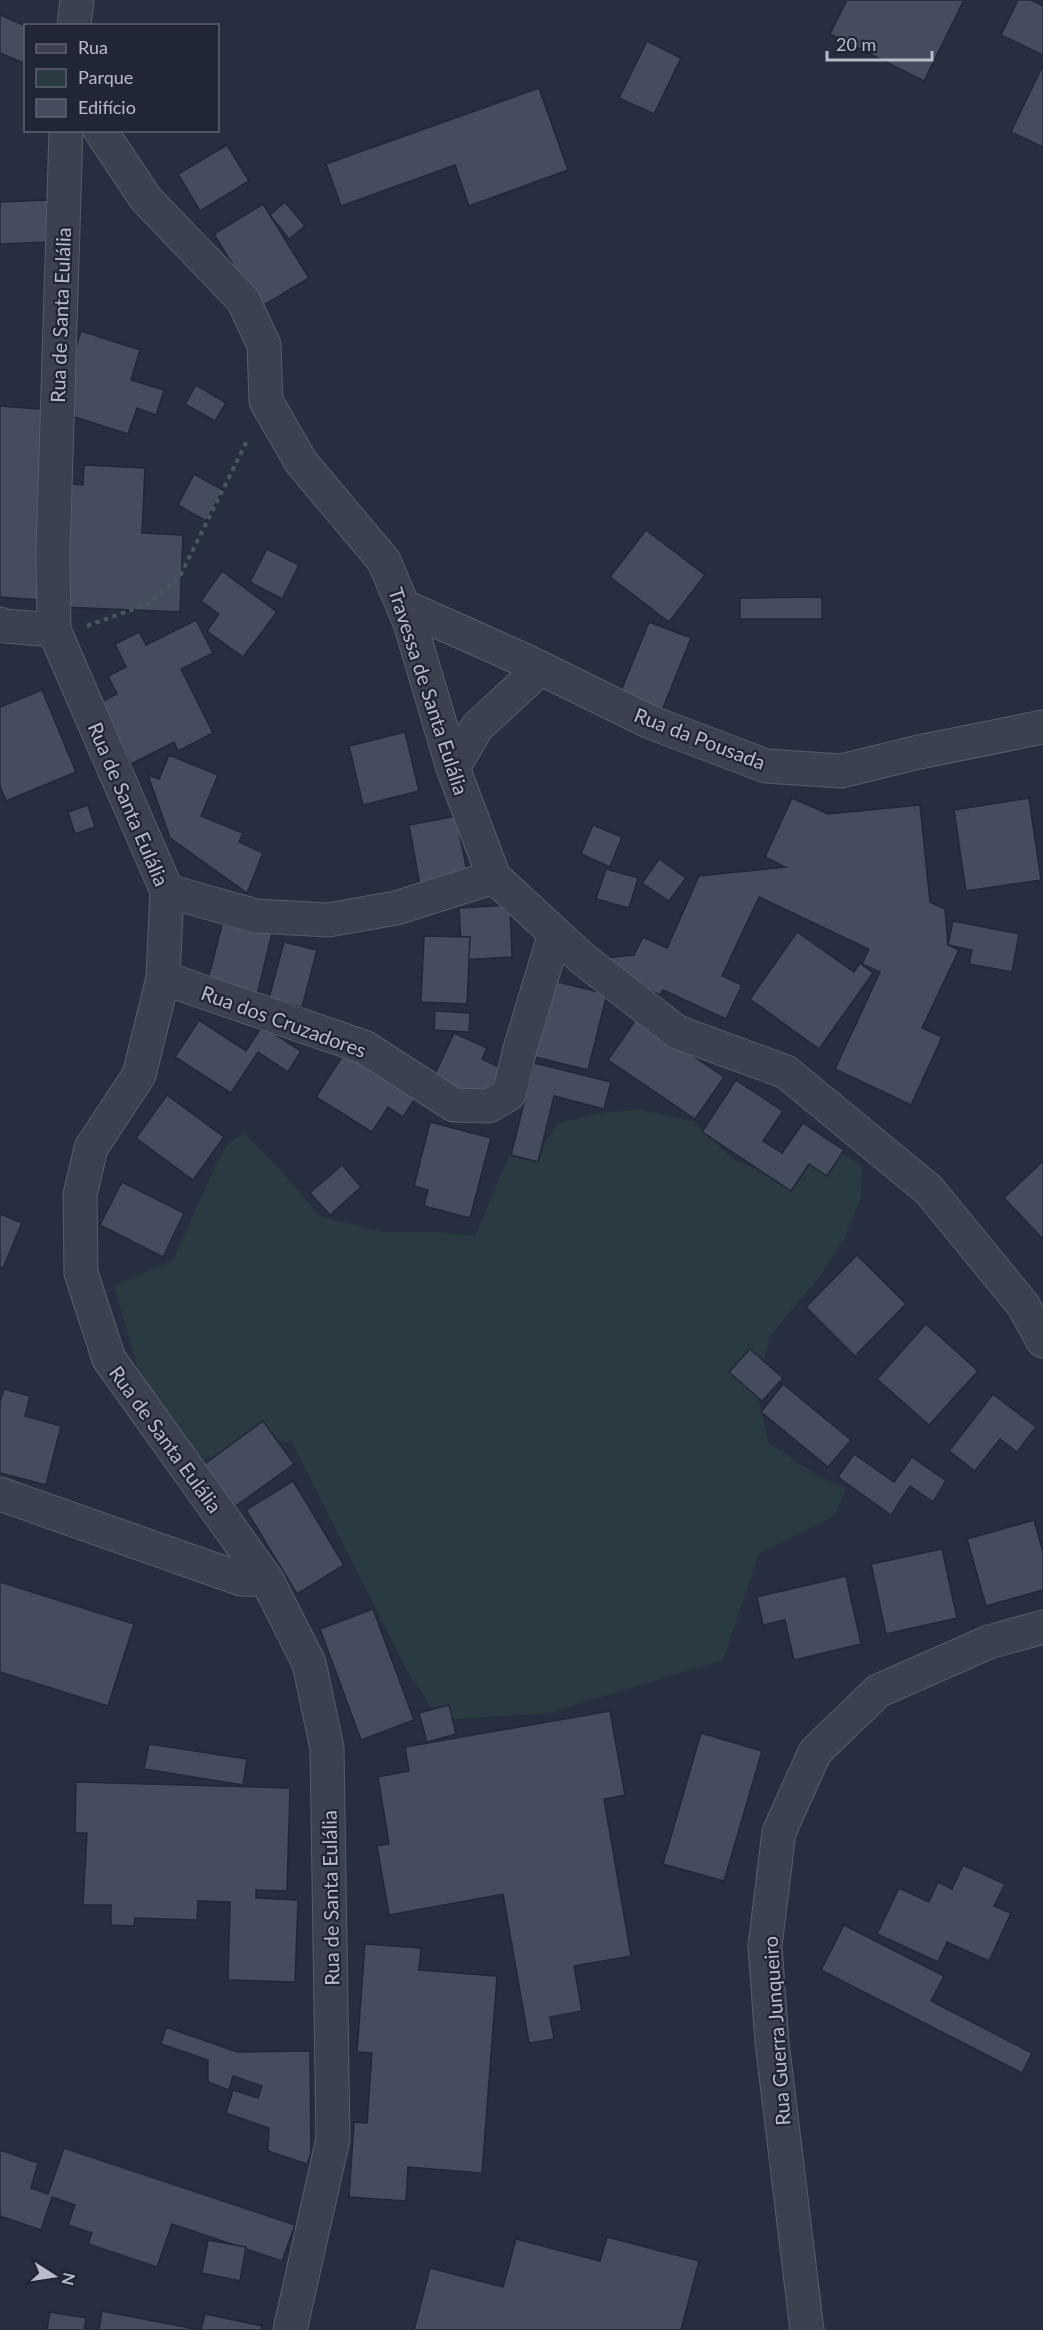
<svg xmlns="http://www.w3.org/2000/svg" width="1043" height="2330" font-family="Lato,sans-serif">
  <rect width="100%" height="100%" fill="#272e3f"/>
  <polygon fill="#293a40" points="642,1110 693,1121 733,1159 776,1177 838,1151 862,1165 861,1198 844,1239 821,1275 770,1336 756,1390 769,1443 813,1473 846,1489 834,1516 759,1554 723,1660 549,1713 440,1720 406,1669 292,1442 251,1440 199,1462 138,1369 114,1286 173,1260 217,1162 226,1146 244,1132 283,1173 319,1216 384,1232 438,1232 475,1236 511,1151 536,1156 558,1123 606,1112"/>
  <g fill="#444c5e" stroke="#222837" stroke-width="1.5">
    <polygon points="847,0 964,0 924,81 830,34"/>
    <polygon points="1018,0 1031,0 1043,6 1043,55 1001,35"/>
    <polygon points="0,15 26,26 26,64 0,53"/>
    <polygon points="647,41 681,58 654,114 619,98"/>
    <polygon points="1043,65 1043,147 1011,132"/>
    <polygon points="539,88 568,170 469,206 455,165 341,206 326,164"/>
    <polygon points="227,145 249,181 200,211 178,174"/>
    <polygon points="48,200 50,242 0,244 0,202"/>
    <polygon points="285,202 305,226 289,239 270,215"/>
    <polygon points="263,204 309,278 259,308 214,234"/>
    <polygon points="81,331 140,350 131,380 164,390 156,415 137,408 128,434 56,411"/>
    <polygon points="196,385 226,403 215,421 185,404"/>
    <polygon points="0,406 54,410 39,600 0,597"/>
    <polygon points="84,465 145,468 142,533 183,535 180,612 62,607 68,484 83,485"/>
    <polygon points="194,474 223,490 206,521 178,505"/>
    <polygon points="646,530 705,575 669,622 610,577"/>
    <polygon points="267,549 299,565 282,599 250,582"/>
    <polygon points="222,571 277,612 243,657 207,631 219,614 201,601"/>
    <polygon points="822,597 822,619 740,619 740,598"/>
    <polygon points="196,620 213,653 181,669 213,733 178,751 174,742 131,764 101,702 117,694 108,676 126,667 115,644 139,632 146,645"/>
    <polygon points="649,622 691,638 661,713 619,696"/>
    <polygon points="42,690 76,772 6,801 0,786 0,707"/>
    <polygon points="405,732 419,791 363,805 349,746"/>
    <polygon points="169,755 218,775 201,816 243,833 239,842 263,853 247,893 170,838 148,775 159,779"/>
    <polygon points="792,798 828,814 920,805 930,902 945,909 948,945 959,950 922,1028 942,1037 911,1105 835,1069 880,972 862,964 869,949 759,897 722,976 742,985 726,1019 663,990 660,995 584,960 634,955 643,937 667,948 699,876 785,867 765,857"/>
    <polygon points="1029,798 1041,880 966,891 954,810"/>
    <polygon points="88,805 95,827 75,834 68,812"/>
    <polygon points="456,816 468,877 420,886 409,825"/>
    <polygon points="593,825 622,837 610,867 581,854"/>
    <polygon points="659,859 686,878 669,901 642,883"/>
    <polygon points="606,869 638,878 629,908 596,899"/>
    <polygon points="510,905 512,957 462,960 459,908"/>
    <polygon points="223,921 272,933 257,995 207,983"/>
    <polygon points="953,921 1019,934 1012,972 969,964 972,950 948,945"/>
    <polygon points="797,932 854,972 860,963 873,973 819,1049 750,999"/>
    <polygon points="424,936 470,937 467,1004 421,1002"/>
    <polygon points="284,942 317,950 302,1007 269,998"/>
    <polygon points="554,981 607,994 588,1070 535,1057"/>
    <polygon points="435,1011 470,1013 469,1032 434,1030"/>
    <polygon points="637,1018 724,1077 695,1119 608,1060"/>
    <polygon points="199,1020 246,1051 262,1026 301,1051 288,1072 258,1052 231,1093 175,1057"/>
    <polygon points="454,1033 487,1048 482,1059 501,1068 483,1108 431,1083"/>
    <polygon points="349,1046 420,1091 403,1117 388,1107 372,1132 316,1097"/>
    <polygon points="534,1063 611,1082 604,1109 554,1096 538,1162 511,1155"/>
    <polygon points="736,1080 783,1111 763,1141 782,1153 803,1123 844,1150 827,1176 809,1164 791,1191 702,1132"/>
    <polygon points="167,1095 224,1137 193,1180 136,1138"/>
    <polygon points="430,1122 491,1138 470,1218 424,1206 428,1190 414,1186"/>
    <polygon points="1043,1161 1043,1239 1004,1198"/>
    <polygon points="342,1165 361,1187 330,1215 310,1193"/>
    <polygon points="122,1182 184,1213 163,1257 100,1225"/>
    <polygon points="0,1214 22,1223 3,1268 0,1267"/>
    <polygon points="857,1255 906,1304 855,1356 806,1307"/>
    <polygon points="926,1324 978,1371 929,1425 877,1379"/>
    <polygon points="750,1349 783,1378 762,1401 729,1372"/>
    <polygon points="783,1384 851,1440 828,1467 761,1412"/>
    <polygon points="4,1389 30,1396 25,1416 61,1426 46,1485 0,1473 0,1402"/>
    <polygon points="993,1394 1036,1427 1017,1452 1000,1439 975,1471 949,1451"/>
    <polygon points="263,1421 294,1464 233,1508 202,1466"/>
    <polygon points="854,1454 894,1482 912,1457 946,1481 933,1502 910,1486 891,1515 838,1477"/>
    <polygon points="293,1481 344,1565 297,1594 246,1510"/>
    <polygon points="1034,1520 1043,1552 1043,1590 986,1606 967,1539"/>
    <polygon points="942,1549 957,1618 886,1634 871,1564"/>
    <polygon points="846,1576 861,1644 794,1660 785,1620 763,1625 757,1597"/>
    <polygon points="0,1582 134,1624 108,1706 0,1672"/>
    <polygon points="373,1609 414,1720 361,1740 320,1629"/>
    <polygon points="449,1705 456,1734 427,1742 419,1713"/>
    <polygon points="610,1711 625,1795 604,1799 631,1956 574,1966 582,2011 550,2017 554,2039 529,2043 503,1894 389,1915 377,1846 389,1844 378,1777 409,1771 405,1747"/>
    <polygon points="701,1733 762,1751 724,1881 663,1864"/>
    <polygon points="149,1744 247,1759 243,1785 144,1769"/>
    <polygon points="76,1782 290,1788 287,1891 256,1890 256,1898 298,1900 295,1982 228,1980 230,1902 198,1901 197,1920 135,1918 134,1926 111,1925 111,1905 83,1905 87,1833 75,1833"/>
    <polygon points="963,1865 1005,1884 994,1906 1011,1913 989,1961 947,1942 938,1962 877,1934 899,1888 929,1902 938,1882 952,1889"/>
    <polygon points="844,1925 944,1976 931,2001 1032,2053 1022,2073 821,1970"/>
    <polygon points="365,1944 421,1948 419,1970 497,1976 482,2173 408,2167 406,2201 349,2197 354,2122 367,2123 372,2053 357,2052"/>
    <polygon points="166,2027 237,2052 310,2051 311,2153 307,2164 268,2151 269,2128 226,2113 233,2090 258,2098 262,2086 233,2076 229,2090 208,2082 208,2060 161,2044"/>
    <polygon points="64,2148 295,2225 282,2261 172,2224 157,2267 88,2244 92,2233 68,2225 75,2205 52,2197 41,2230 0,2216 0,2150 38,2163 31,2188 48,2194"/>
    <polygon points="607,2237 699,2261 681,2330 414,2330 430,2268 503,2287 516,2239 600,2261"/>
    <polygon points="208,2240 246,2247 240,2281 202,2273"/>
    <polygon points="102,2311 200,2330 99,2330"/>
    <polygon points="50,2312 86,2318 84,2330 47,2330"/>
    <polygon points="205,2314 262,2326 261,2330 201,2330"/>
  </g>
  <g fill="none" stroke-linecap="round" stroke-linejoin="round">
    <g stroke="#565c6a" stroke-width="35">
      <g id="minor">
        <polyline points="74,26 77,0"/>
        <polyline points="66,130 53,553 54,630 167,891 163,978 139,1075 91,1148 80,1195 81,1273 109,1359 267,1580 309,1663 327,1748 333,2139 290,2330"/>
        <polyline points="100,130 146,199 243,300 264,345 266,401 301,462 384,561 410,623 453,768 494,877 583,959 677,1032 786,1072 929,1190 1023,1305 1043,1341"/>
        <polyline points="403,606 524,660 650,722 766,766 841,771 919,752 1043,727"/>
        <polyline points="0,624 5,626 54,630"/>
        <polyline points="453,768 477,727 541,668"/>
        <polyline points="167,891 256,916 328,920 396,908 494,877"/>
        <polyline points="163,978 364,1047 454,1105 489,1106 509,1094 520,1049 555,933"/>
        <polyline points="0,1494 241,1579 267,1580"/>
        <polyline points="807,2330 772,2042 765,1946 779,1832 815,1752 878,1691 989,1642 1043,1627"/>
      </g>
    </g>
    <polyline stroke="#48575d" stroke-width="4" stroke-dasharray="4.5 4.5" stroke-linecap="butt" points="87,626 150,603 180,576 248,439"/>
    <use href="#minor" stroke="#3b414f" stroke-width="33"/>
  </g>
  <g text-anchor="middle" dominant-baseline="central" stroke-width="4.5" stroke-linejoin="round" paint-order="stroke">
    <g font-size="20" fill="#b8bcca" stroke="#202635">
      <text transform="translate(60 315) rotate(-88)">Rua de Santa Eulália</text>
      <text transform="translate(429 691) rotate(72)">Travessa de Santa Eulália</text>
      <text transform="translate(700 738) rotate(21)">Rua da Pousada</text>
      <text transform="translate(129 804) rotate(67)">Rua de Santa Eulália</text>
      <text transform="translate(284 1021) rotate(20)">Rua dos Cruzadores</text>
      <text transform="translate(166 1439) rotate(54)">Rua de Santa Eulália</text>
      <text transform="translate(330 1898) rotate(-91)">Rua de Santa Eulália</text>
      <text transform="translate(776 2031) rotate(-94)">Rua Guerra Junqueiro</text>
    </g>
  </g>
  <rect x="24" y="24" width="195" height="108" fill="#202635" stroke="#5d6271" stroke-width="1.5"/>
  <rect x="36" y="44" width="30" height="9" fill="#3b414f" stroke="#5d6271" stroke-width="1.5"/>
  <text x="78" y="54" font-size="18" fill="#b8bcca">Rua</text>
  <rect x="36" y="69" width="30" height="18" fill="#293a40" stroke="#5d6271" stroke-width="1.5"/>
  <text x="78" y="84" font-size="18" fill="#b8bcca">Parque</text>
  <rect x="36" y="99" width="30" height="18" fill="#444c5e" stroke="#5d6271" stroke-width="1.5"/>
  <text x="78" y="114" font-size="18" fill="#b8bcca">Edifício</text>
  <g transform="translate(54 2276) rotate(102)" stroke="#202635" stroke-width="4.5" paint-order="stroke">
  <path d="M0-4.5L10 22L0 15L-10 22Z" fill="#b8bcca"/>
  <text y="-9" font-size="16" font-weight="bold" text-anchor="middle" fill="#b8bcca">N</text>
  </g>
  <path d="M827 51v9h105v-9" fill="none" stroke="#b8bcca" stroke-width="3"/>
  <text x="836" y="51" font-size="18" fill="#b8bcca" stroke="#202635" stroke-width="4.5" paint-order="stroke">20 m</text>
</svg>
